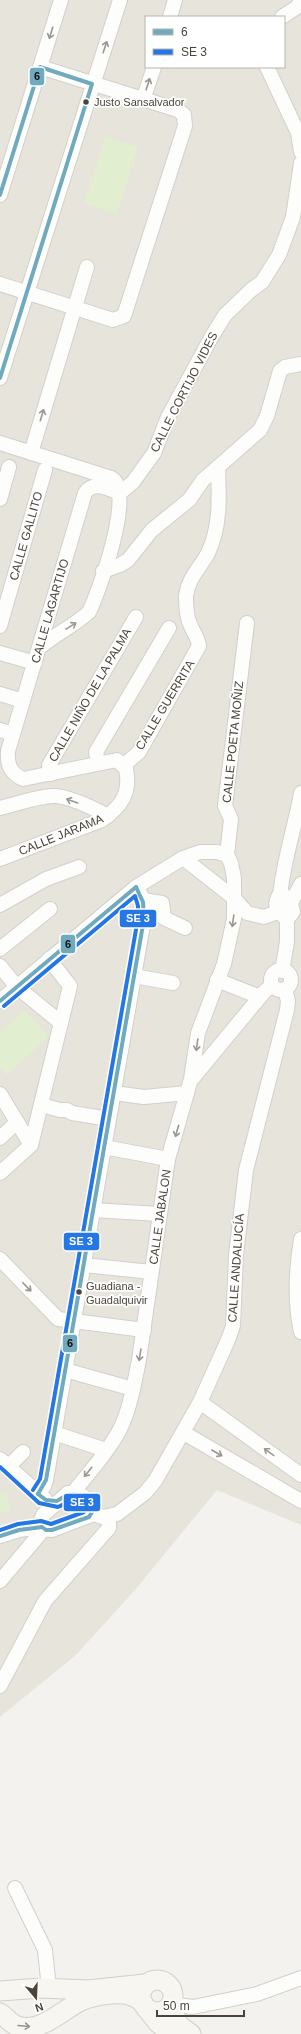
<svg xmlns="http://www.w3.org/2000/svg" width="301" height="2034" font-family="Arial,sans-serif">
  <rect width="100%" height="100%" fill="#f4f2ee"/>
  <path fill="#e7e4dc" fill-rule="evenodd" d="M0,0H301V1525L217,1490L135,1590L76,1655L0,1717ZM146,17H284V67H146Z"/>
  <g fill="#e1eecf">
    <polygon points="105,137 138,147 117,214 84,203"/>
    <polygon points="25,1010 49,1037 6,1075 0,1068 0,1032"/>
    <polygon points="0,1491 7,1492 11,1511 0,1513"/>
  </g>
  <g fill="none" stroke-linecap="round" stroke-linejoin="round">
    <g stroke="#d2d0cb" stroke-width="16">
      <g id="street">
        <polyline points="170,17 175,0"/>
        <polyline points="282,17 297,7 301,1"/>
        <polyline points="267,67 298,133 301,152"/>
        <polyline points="143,100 154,67"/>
        <polyline points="0,195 61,0"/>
        <polyline points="0,284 113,320 124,316 185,126 184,115 178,110 40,67"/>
        <polyline points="0,378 120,0"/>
        <path d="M0,443L111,478C136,489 99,592 89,612C74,626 55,634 39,648"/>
        <polyline points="31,453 87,267"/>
        <polyline points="120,493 133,482 154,453 168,417 212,336 225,315 251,290 262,282 279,255 293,217 301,163"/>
        <polyline points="0,499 9,467"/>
        <polyline points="103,571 120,565 128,560 152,530 189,500 203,480 218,467"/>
        <polyline points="0,626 45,470"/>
        <polyline points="0,653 35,663"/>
        <polyline points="0,694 23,701"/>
        <polyline points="0,730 13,734"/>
        <polyline points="98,763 96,752 169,628"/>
        <path d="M124,765L139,752L199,646C198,637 193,632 190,624C186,616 186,605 186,596C188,578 200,568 208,553C221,526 219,496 218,467L260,430L267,416L280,371L285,367L301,364"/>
        <polyline points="51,774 49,765 136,617"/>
        <path d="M0,808C17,804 35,797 52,796C67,795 95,809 108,816"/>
        <polyline points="183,858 234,898 247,913 264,917 280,911"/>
        <path d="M0,859L102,820C121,807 131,793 126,769L117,760L23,779C10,773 7,764 8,751L85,493C94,480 108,489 120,493"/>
        <polygon points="282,895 289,898 293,912 289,917 283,916 276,904 278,897"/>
        <path d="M280,896C283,862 295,827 301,793"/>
        <polyline points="143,900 162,903 164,918 185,928"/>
        <polyline points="291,903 301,884"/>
        <polyline points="0,905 46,879 79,867"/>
        <polyline points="0,949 50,909"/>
        <polyline points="0,966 17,987 61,1023"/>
        <circle cx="281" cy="980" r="10"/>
        <polyline points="282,971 287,942 287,917"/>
        <polyline points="134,976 173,983"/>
        <polyline points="217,980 260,997"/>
        <polyline points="0,1001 136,887 183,858 200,852 217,852 227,855"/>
        <polyline points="192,1079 264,992 272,985"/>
        <polyline points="114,1093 144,1097 187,1093"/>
        <polyline points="0,1094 31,1145"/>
        <polyline points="41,1105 60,1110 67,1110 72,1113 109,1119"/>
        <polyline points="0,1138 17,1122"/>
        <polyline points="104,1147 168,1159"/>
        <polyline points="0,1173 31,1145 70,986 49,959"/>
        <polyline points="93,1210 159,1214"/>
        <path d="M301,1239C296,1270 294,1301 301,1332"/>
        <polyline points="0,1259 58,1319 144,1330"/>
        <polyline points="84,1265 151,1272"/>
        <polyline points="65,1370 133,1389"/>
        <polyline points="200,1402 301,1475"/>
        <polyline points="54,1433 106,1450"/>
        <polyline points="184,1433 301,1501"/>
        <polyline points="0,1459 45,1499"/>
        <polyline points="8,1467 23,1452"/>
        <path d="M68,1493C79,1492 87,1497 92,1507L91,1515L52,1530L43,1529L40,1523L43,1515Z"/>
        <path d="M73,1493C88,1473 107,1454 119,1431C130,1410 134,1384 139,1360L168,1159L191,1079L198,1033L224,964L234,919V878L231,863L227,855L231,819L225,806L247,623"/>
        <path d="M38,1494L44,1486L46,1480L144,919C145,906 144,897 136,887"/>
        <polyline points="91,1513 103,1517 117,1514 145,1493 155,1481 200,1402 228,1340 233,1326 236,1255 246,1170 287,1010 288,1001 285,989"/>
        <polyline points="0,1536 19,1530 42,1527"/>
        <polyline points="0,1581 44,1529"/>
        <polyline points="0,1686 45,1601 109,1528 109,1517"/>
        <polyline points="15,1888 45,1950 49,1989"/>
        <polyline points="171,2004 193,2007 257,1994 301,1978"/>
      </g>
    </g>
    <g stroke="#d3cfc5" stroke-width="21">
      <g id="secondary">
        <circle cx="157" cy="1996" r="16"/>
        <polyline points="0,1991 41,1988 88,1990 145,1984"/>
        <polyline points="170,2006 179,2025 191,2034"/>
        <polyline points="146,2008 158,2023 172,2034"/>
        <path d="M0,2013C6,2017 10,2023 17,2026C40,2034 62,2010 81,2001C91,1996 101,1995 111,1994C124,1993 133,1994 143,2003"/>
      </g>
    </g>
    <use href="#street" stroke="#fdfdfc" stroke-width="14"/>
    <use href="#secondary" stroke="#f7f6f1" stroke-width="19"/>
    <g stroke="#fff" stroke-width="7">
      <g id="bus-1">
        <polyline points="0,195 40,67 92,84 0,378"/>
        <polyline points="0,1001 136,887"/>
        <polyline points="38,1494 46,1480 144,919 143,902 136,887"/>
        <path d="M0,1536L19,1530L42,1527L46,1530H52L89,1517L92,1512L89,1501C78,1491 68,1493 57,1501L46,1500L38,1494"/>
      </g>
    </g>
    <g stroke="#fff" stroke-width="7">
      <g id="bus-2">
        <polyline points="4,1006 135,896 138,906 138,918 40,1479 33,1490"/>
        <path d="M0,1467L39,1503L58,1507C68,1503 80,1492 86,1509L84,1512L51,1524L41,1521L18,1524L0,1530"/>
      </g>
    </g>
    <use href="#bus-1" stroke="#6faabe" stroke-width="4"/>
    <use href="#bus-2" stroke="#2477e4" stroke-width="4"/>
  </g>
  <defs><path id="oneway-shaft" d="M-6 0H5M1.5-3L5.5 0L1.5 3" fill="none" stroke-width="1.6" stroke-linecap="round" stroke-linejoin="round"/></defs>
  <g stroke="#9b9791">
    <use href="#oneway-shaft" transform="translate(51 33) rotate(107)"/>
    <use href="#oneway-shaft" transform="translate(105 47) rotate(-72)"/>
    <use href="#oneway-shaft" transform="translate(148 84) rotate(-72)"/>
    <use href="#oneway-shaft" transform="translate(42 415) rotate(-73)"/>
    <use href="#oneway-shaft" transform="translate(71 626) rotate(-31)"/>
    <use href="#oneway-shaft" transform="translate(72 801) rotate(-160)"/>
    <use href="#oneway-shaft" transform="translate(233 921) rotate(98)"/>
    <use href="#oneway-shaft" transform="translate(197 1045) rotate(98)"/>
    <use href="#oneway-shaft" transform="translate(177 1131) rotate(106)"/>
    <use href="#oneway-shaft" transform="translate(27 1287) rotate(46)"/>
    <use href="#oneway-shaft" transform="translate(140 1355) rotate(99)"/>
    <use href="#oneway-shaft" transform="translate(269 1452) rotate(-144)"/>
    <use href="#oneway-shaft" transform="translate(217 1453) rotate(30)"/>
    <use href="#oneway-shaft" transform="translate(88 1472) rotate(129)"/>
  </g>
  <use stroke="#98948c" href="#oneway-shaft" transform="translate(24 2026) rotate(5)"/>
  <g fill="#4b4439" stroke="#fff" stroke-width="1.5">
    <circle cx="86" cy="102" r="3.5"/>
    <circle cx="79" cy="1292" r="3.5"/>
  </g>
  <g text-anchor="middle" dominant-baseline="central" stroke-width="3.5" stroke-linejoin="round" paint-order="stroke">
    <g font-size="11" fill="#4b4439" stroke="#fff" text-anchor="start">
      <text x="94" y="102">Justo Sansalvador</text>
      <text x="86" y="1286">Guadiana -<tspan x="86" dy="14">Guadalquivir</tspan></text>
    </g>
    <g font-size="12" fill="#4b4439" stroke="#fff">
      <text transform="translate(184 392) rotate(-63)">CALLE CORTIJO VIDES</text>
      <text transform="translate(26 536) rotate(-74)">CALLE GALLITO</text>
      <text transform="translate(50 611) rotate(-74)">CALLE LAGARTIJO</text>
      <text transform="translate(90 695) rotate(-60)">CALLE NIÑO DE LA PALMA</text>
      <text transform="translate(165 705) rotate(-59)">CALLE GUERRITA</text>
      <text transform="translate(233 742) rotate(-84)">CALLE POETA MOÑIZ</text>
      <text transform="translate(61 835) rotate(-22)">CALLE JARAMA</text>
      <text transform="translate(160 1217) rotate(-82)">CALLE JABALON</text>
      <text transform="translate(236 1268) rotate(-86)">CALLE ANDALUCÍA</text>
    </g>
  </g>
  <g stroke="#fff" stroke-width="1.5">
    <rect x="29" y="67" width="16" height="19" rx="4" fill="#6faabe"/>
    <rect x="119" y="909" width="38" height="19" rx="4" fill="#2477e4"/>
    <rect x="60" y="934" width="16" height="20" rx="4" fill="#6faabe"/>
    <rect x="63" y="1232" width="37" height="19" rx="4" fill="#2477e4"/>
    <rect x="62" y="1334" width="16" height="19" rx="4" fill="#6faabe"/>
    <rect x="63" y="1493" width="38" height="19" rx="4" fill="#2477e4"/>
  </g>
  <g font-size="11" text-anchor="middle" font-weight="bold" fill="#fff">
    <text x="138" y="922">SE 3</text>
    <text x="81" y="1245">SE 3</text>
    <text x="82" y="1506">SE 3</text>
  </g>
  <g font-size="11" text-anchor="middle" font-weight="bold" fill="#111">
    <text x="37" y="80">6</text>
    <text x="68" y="948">6</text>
    <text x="70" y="1347">6</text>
  </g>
  <rect x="145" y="16" width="140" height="52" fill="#ffffff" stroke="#b7b4b0"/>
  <rect x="153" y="29" width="20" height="6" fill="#6faabe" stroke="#b7b4b0"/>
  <text x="181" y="36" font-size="12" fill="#4b4439">6</text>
  <rect x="153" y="49" width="20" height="6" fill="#2477e4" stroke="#b7b4b0"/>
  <text x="181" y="56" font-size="12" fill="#4b4439">SE 3</text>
  <g transform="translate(36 1998) rotate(161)" stroke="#ffffff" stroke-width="3" paint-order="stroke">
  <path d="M0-3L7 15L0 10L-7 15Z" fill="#4b4439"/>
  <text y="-6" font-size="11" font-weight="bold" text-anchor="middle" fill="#4b4439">N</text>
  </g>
  <path d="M157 2010v6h87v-6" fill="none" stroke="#4b4439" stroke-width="2"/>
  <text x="163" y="2010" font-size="12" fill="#4b4439" stroke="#ffffff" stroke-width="3" paint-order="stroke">50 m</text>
</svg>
